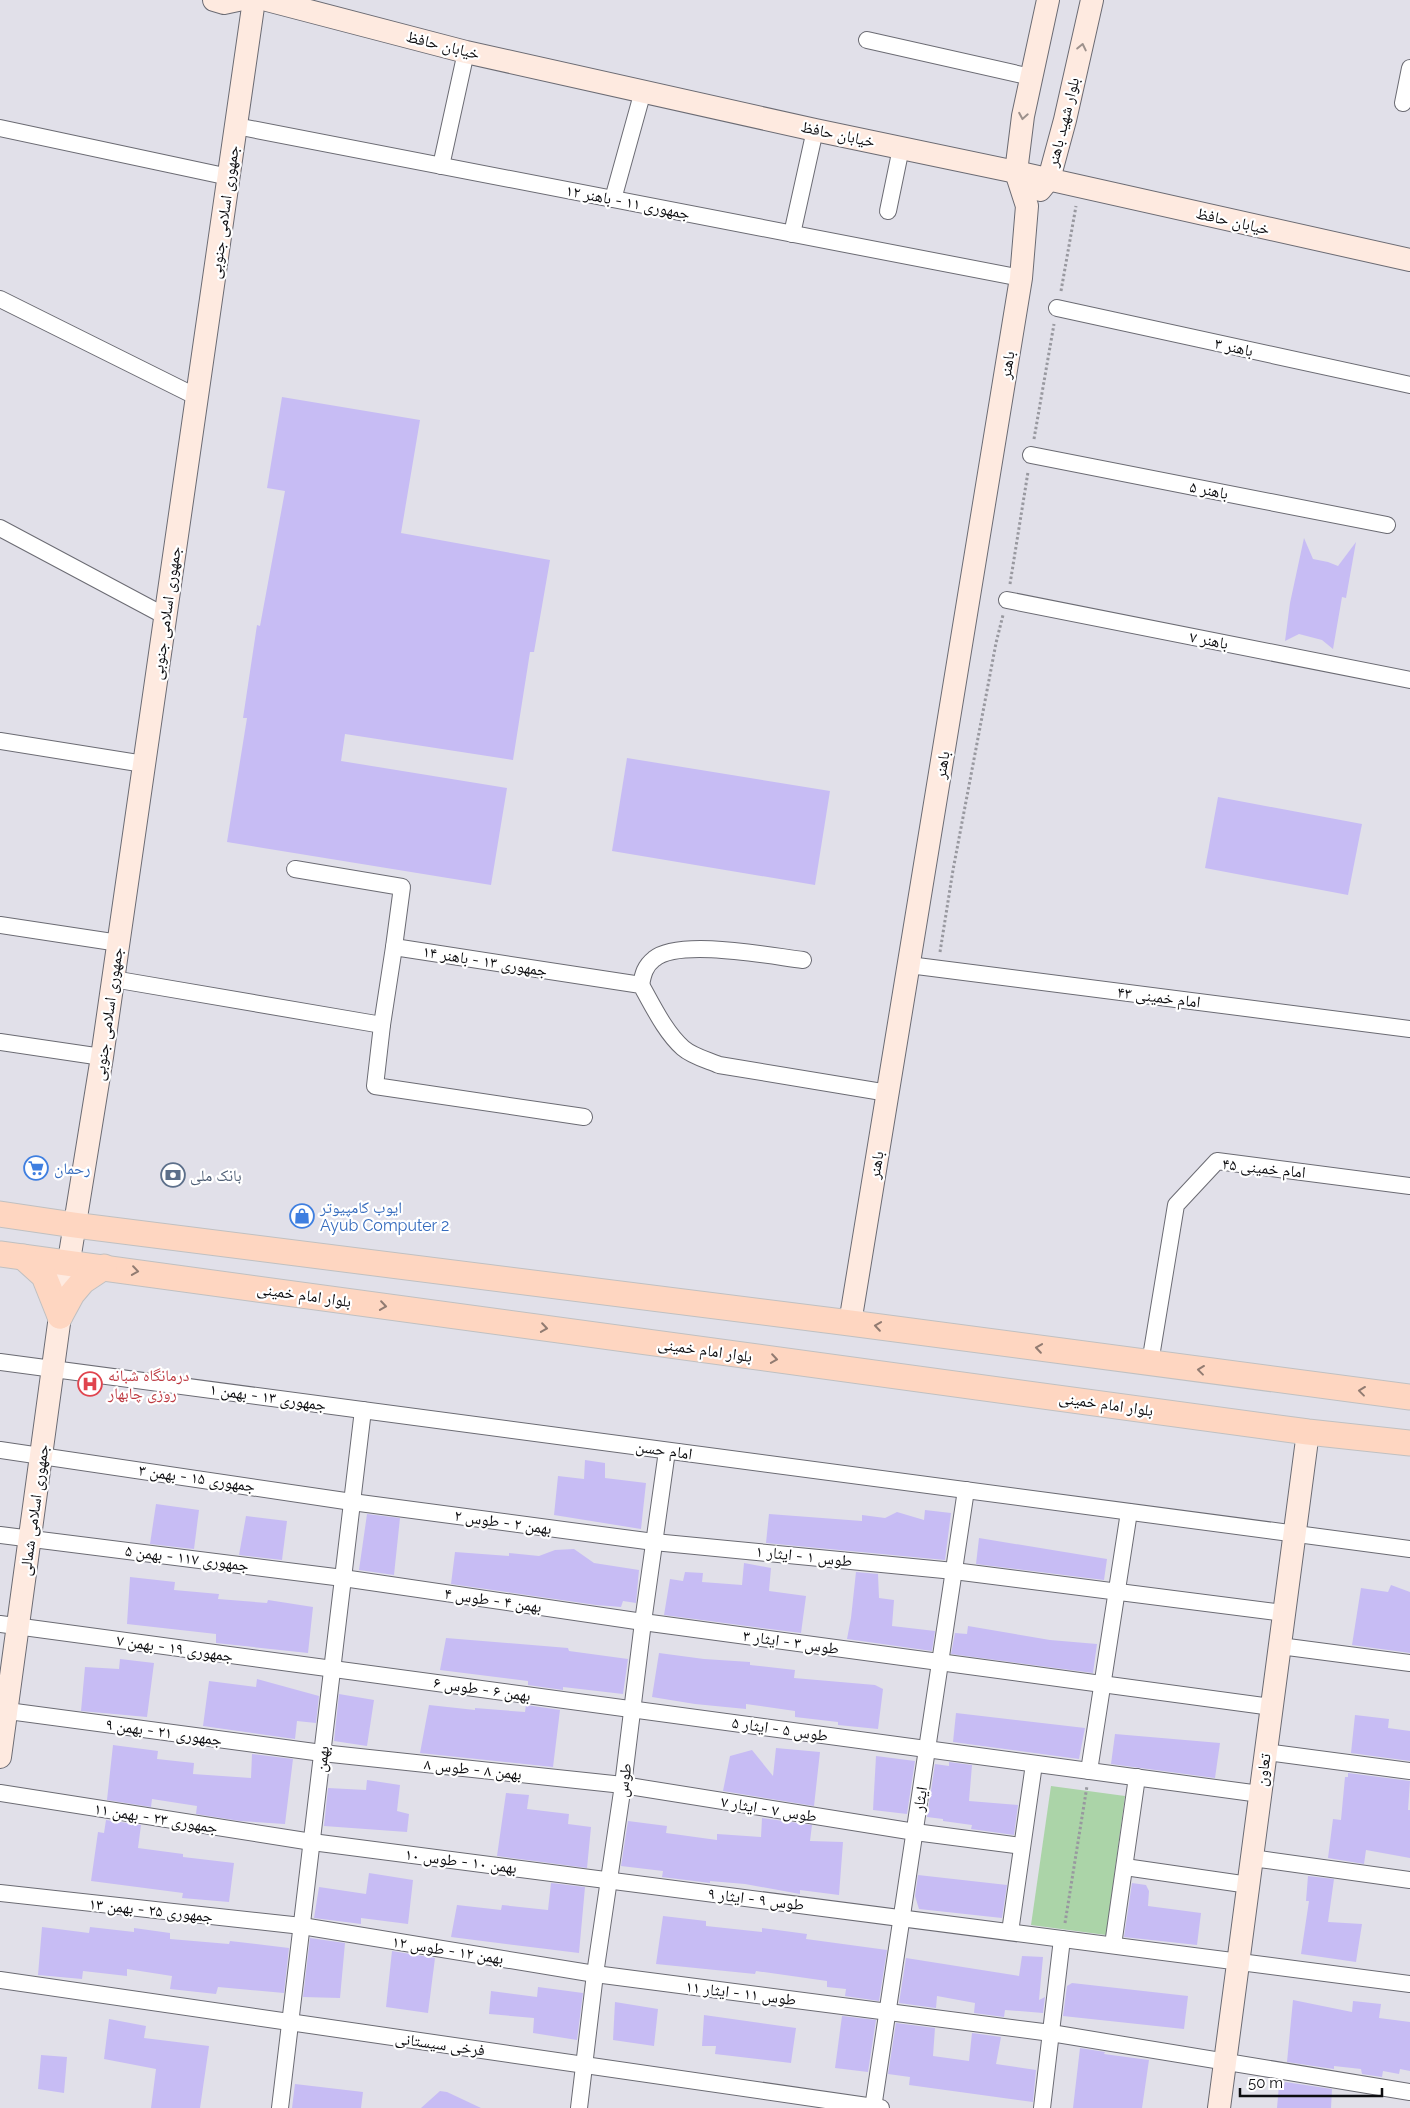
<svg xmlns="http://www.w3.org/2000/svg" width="1410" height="2108" font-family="Raleway,'Noto Naskh Arabic',sans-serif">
  <rect width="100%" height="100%" fill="#e1e0e9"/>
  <polygon fill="#abd4a8" points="1051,1786 1125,1796 1106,1935 1031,1925"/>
  <g fill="#c7bcf4">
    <polygon points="282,397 420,420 401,533 550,560 534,652 530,652 513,760 345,734 341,761 507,788 491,885 227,842 247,718 243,718 257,625 260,626 285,491 267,488"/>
    <polygon points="1304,538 1313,559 1328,562 1338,566 1356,542 1346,598 1342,597 1333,649 1322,640 1299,634 1285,641 1290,603"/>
    <polygon points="627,758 830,791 815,885 612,851"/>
    <polygon points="1218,797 1362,824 1348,895 1205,868"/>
    <polygon points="585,1460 605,1463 605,1478 646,1483 641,1529 554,1515 558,1476 584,1479"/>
    <polygon points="156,1504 199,1510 194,1549 150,1544"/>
    <polygon points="925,1510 951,1513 945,1560 766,1543 769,1514 862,1521 862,1515 885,1518 897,1512 924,1520"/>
    <polygon points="367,1514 400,1518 394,1575 359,1570"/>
    <polygon points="246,1516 287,1521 282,1560 239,1555"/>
    <polygon points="979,1538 1107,1559 1104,1580 976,1564"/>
    <polygon points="574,1549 594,1563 639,1570 636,1603 623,1601 621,1607 596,1605 451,1584 455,1552 509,1556 509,1553 539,1556 555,1550"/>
    <polygon points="744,1563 771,1568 769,1591 806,1596 801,1633 664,1615 670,1579 683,1581 685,1572 703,1573 702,1582 742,1585"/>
    <polygon points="856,1572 878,1574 879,1598 894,1600 892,1626 935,1631 932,1651 847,1639 851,1618"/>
    <polygon points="130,1577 175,1582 174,1590 219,1594 218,1599 267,1603 268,1600 313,1607 308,1653 216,1643 216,1634 127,1624"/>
    <polygon points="1391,1585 1410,1592 1410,1653 1352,1645 1361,1588 1388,1592"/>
    <polygon points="968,1626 1050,1640 1097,1644 1093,1673 951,1654 955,1633 967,1634"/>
    <polygon points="446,1638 568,1648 569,1651 628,1659 623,1694 563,1687 563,1690 528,1685 528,1681 440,1670"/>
    <polygon points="659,1653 704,1659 750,1662 750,1665 795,1670 794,1678 875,1685 883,1689 878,1729 838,1725 838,1722 795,1717 795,1711 746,1704 746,1709 695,1704 652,1697"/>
    <polygon points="120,1659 154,1663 147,1717 81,1711 85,1667 119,1669"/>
    <polygon points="257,1679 319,1696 316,1723 297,1721 295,1739 203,1726 209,1681 256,1687"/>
    <polygon points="339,1694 374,1700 367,1746 334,1741"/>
    <polygon points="429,1705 475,1710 475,1708 525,1712 526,1705 560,1710 553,1767 420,1753"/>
    <polygon points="956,1713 1085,1728 1079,1759 953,1742"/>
    <polygon points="1355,1715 1389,1719 1388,1728 1410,1731 1410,1761 1351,1753"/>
    <polygon points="1115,1734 1220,1743 1215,1778 1111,1764"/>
    <polygon points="113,1745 158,1751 157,1759 194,1763 193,1774 251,1778 252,1754 293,1759 285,1824 240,1821 196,1814 197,1806 152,1799 151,1807 107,1800"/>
    <polygon points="776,1748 820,1752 814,1806 723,1791 730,1756 752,1750 773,1776"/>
    <polygon points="876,1756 915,1761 907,1814 873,1810"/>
    <polygon points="949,1762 972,1765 969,1801 1018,1805 1014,1835 971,1829 972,1825 943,1821 943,1819 927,1817 935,1764 949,1766"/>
    <polygon points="1348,1773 1410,1781 1408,1810 1410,1810 1410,1858 1366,1850 1364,1864 1328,1858 1333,1819 1341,1820 1345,1777 1348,1777"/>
    <polygon points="367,1780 400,1785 397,1811 409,1814 407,1832 324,1826 328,1788 366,1790"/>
    <polygon points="506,1793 529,1795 527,1809 569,1814 568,1824 591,1827 587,1868 497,1856"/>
    <polygon points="762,1818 812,1825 810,1841 843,1842 839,1895 800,1890 800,1894 745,1884 710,1881 710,1883 662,1877 663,1871 621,1866 628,1821 667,1826 666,1833 717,1840 717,1834 761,1837"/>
    <polygon points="106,1820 141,1825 138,1848 183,1854 183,1857 234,1863 229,1902 182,1898 183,1893 91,1881 98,1832 104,1833"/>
    <polygon points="369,1873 413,1880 408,1924 361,1918 361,1924 314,1918 319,1887 366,1894"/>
    <polygon points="918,1875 1007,1885 1002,1918 919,1909 915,1896"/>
    <polygon points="1308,1876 1334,1879 1328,1922 1362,1924 1356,1962 1301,1954 1309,1901 1306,1901"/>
    <polygon points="551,1883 585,1887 579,1953 451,1937 457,1905 501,1910 502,1905 548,1910"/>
    <polygon points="1132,1883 1146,1885 1149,1891 1148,1906 1201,1913 1197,1945 1124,1937"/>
    <polygon points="663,1916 706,1921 706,1926 762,1932 762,1928 807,1934 806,1939 887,1950 879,2001 845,1996 846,1989 827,1987 827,1981 756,1971 755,1974 656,1964"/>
    <polygon points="42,1927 89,1933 90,1927 134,1932 134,1928 170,1933 170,1939 229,1944 230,1941 289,1948 284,1993 218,1987 216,1994 170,1989 172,1976 127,1969 127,1976 83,1971 82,1979 38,1975"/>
    <polygon points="310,1938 345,1943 340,1998 303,1997"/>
    <polygon points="392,1951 435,1958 428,2013 386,2007"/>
    <polygon points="1022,1956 1043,1957 1039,2000 1045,1997 1043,2013 1005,2010 1004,2017 974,2013 975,2003 937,1996 936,2008 899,2003 906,1958 1019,1976"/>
    <polygon points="1072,1983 1188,1996 1184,2029 1063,2016 1067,1986"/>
    <polygon points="538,1987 583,1993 577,2040 533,2033 534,2018 489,2014 491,1991 537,1997"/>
    <polygon points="1293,2000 1352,2012 1353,2001 1381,2004 1379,2018 1410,2022 1410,2071 1400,2069 1399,2074 1383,2071 1382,2077 1362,2074 1361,2069 1334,2066 1334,2069 1287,2062"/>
    <polygon points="615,2002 658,2009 654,2046 613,2040"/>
    <polygon points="704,2015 796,2028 791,2063 715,2054 716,2046 702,2046"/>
    <polygon points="842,2016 876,2020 868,2072 835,2068"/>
    <polygon points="109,2019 146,2026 144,2038 209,2046 200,2108 151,2108 156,2069 104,2059"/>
    <polygon points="896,2023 935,2028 933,2056 969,2061 972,2033 1001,2037 996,2064 1036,2070 1033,2102 909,2085 910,2077 888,2074"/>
    <polygon points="1080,2048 1105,2052 1104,2054 1149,2060 1142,2108 1073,2108"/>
    <polygon points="41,2055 67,2057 64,2093 38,2089"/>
    <polygon points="1285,2082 1332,2089 1331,2108 1277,2108 1279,2085 1284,2086"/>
    <polygon points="295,2084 363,2092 361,2108 292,2108"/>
    <polygon points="440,2091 447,2092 481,2108 421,2108"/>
  </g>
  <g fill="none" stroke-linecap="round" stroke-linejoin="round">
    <g stroke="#6b6b73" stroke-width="18">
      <g id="street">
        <polyline points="867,40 1031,77"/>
        <polyline points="1403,103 1410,68"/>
        <polyline points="236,126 1021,278"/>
        <polyline points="0,128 229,177"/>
        <polyline points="441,166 466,52"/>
        <polyline points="613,199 643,91"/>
        <polyline points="888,211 901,148"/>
        <polyline points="792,234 815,130"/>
        <polyline points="0,299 197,397"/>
        <polyline points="1057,308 1410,385"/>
        <polyline points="1031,455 1387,525"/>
        <polyline points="0,528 165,616"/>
        <polyline points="1007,600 1410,680"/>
        <polyline points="0,741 144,764"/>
        <polyline points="295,869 402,887 394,947"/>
        <polyline points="0,925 119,943"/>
        <polyline points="909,965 1410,1029"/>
        <path d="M113,979L382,1025L394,947L641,985C653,1006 665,1032 683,1048C692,1056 707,1060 719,1065L888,1093"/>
        <path d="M641,985C643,974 645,966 654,959C679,938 770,956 803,960"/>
        <polyline points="382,1025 375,1086 584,1117"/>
        <polyline points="0,1042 102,1057"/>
        <polyline points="0,1362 1410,1549"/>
        <polyline points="1150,1363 1176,1205 1217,1161 1410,1186"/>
        <polyline points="0,1450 352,1502 654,1542 954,1571 1284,1613"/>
        <polyline points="0,1535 343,1578 643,1622 1272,1707"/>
        <polyline points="0,1624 1260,1794"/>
        <polyline points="1280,1646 1410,1663"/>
        <polyline points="0,1710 322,1753 623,1785 915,1832 1022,1846"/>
        <polyline points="1266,1752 1410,1771"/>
        <polyline points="1089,1771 1129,1512"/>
        <polyline points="0,1793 312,1842 1410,1984"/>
        <polyline points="1252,1858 1410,1880"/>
        <polyline points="1125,1867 1249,1885"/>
        <polyline points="0,1893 302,1926 595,1974 1051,2033 1410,2092"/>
        <polyline points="1010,1932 1034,1764"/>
        <polyline points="1113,1945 1137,1777"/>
        <polyline points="0,1980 881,2108"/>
        <polyline points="280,2108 363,1410"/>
        <polyline points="579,2108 595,1974 623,1785 643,1622 667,1451"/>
        <polyline points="873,2108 966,1490"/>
        <polyline points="1042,2108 1062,1939"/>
      </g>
    </g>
    <g stroke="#6b6b73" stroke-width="24">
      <g id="secondary">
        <polyline points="214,0 224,3 238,0"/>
        <polyline points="267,0 466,52 815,130 1016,172 1410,260"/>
        <polyline points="1040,190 1049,179 1065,120 1092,0"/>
        <polyline points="850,1323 1021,278 1027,206 1016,172 1023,116 1048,0"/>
        <polyline points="0,1757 60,1316 102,1057 254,0"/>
        <polyline points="1219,2108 1308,1432"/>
      </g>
    </g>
    <g stroke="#c0c0c1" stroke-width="27">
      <g id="primary">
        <polyline points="0,1214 74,1225 850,1323 1410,1397"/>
        <polyline points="0,1254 1308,1432 1410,1443"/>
        <polyline points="23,1257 44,1276 60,1316"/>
        <polyline points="60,1316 72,1294 83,1281 104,1267"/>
      </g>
    </g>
    <g stroke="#98989f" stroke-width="3" stroke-dasharray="2.5 2.5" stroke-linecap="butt">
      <polyline points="1061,291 1076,206"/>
      <polyline points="1034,439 1054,324"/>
      <polyline points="1010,584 1028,472"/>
      <polyline points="940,952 953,870 996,643 1003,615"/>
      <polyline points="1065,1923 1087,1786"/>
    </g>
    <use href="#street" stroke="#fff" stroke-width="16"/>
    <use href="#secondary" stroke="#feeae0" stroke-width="22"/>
    <use href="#primary" stroke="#fed6c1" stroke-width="25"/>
  </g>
  <defs><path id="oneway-chevron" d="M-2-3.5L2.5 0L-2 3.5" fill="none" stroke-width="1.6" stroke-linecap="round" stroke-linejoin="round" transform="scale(1.25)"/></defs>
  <g stroke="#9d918c">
    <use href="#oneway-chevron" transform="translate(1082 47) rotate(-78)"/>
    <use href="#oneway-chevron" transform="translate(1023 116) rotate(100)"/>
  </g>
  <g stroke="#917b71">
    <use href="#oneway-chevron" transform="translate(135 1271) rotate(8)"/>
    <use href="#oneway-chevron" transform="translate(383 1306) rotate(8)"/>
    <use href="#oneway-chevron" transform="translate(878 1326) rotate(-172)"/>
    <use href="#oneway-chevron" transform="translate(544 1328) rotate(8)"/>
    <use href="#oneway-chevron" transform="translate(1039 1348) rotate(-172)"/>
    <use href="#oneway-chevron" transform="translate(774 1359) rotate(8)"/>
    <use href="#oneway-chevron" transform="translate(1201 1370) rotate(-173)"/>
    <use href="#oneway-chevron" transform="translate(1362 1391) rotate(-173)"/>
  </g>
  <defs>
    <g id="supermarket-ring" transform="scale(1.25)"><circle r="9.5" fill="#fff" stroke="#3f7fe0" stroke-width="1.5"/><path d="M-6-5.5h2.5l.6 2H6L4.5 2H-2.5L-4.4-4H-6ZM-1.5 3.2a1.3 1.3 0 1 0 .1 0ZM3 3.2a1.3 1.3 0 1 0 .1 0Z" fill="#3f7fe0"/></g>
    <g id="bank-ring" transform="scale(1.25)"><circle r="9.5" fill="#fff" stroke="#5c6f8a" stroke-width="1.5"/><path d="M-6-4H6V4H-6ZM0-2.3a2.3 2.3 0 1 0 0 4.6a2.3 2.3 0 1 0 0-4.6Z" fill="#5c6f8a"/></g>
    <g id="shop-ring" transform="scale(1.25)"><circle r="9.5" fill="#fff" stroke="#3f7fe0" stroke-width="1.5"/><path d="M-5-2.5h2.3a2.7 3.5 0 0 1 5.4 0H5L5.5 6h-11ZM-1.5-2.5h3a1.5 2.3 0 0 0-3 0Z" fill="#3f7fe0"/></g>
    <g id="hospital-ring" transform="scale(1.25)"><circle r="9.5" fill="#fff" stroke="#e0444e" stroke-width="1.5"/><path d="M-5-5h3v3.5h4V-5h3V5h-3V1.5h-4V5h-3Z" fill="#e0444e"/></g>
  </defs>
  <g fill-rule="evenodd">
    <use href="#supermarket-ring" x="36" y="1168"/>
    <use href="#bank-ring" x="173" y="1175"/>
    <use href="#shop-ring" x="302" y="1216"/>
    <use href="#hospital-ring" x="90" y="1384"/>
  </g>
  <g text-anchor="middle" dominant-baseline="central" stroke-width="4.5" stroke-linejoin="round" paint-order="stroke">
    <g font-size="16" fill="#0c0c0f" stroke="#fff">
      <text transform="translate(443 45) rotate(14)">خیابان حافظ</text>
      <text transform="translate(1063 122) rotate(-76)">بلوار شهید باهنر</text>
      <text transform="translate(838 134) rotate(12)">خیابان حافظ</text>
      <text transform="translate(628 202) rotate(11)">جمهوری ۱۱ - باهنر ۱۲</text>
      <text transform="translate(224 212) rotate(-82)">جمهوری اسلامی جنوبی</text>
      <text transform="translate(1233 221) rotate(13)">خیابان حافظ</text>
      <text transform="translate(1234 347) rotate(12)">باهنر ۳</text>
      <text transform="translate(1007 365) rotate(-81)">باهنر</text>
      <text transform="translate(1209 490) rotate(11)">باهنر ۵</text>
      <text transform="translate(166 613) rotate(-82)">جمهوری اسلامی جنوبی</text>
      <text transform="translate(1209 640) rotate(11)">باهنر ۷</text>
      <text transform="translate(942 765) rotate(-81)">باهنر</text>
      <text transform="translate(485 961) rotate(9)">جمهوری ۱۳ - باهنر ۱۴</text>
      <text transform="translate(1159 997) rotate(7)">امام خمینی ۴۳</text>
      <text transform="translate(108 1014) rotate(-82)">جمهوری اسلامی جنوبی</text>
      <text transform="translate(876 1165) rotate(-81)">باهنر</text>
      <text transform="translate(1264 1168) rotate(6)">امام خمینی ۴۵</text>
      <text transform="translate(304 1295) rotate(8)">بلوار امام خمینی</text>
      <text transform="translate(705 1350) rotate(8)">بلوار امام خمینی</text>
      <text transform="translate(268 1397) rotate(8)">جمهوری ۱۳ - بهمن ۱</text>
      <text transform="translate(1106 1404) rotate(8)">بلوار امام خمینی</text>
      <text transform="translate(664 1450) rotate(8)">امام حسن</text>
      <text transform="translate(197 1478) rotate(8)">جمهوری ۱۵ - بهمن ۳</text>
      <text transform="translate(34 1510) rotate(-82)">جمهوری اسلامی شمالی</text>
      <text transform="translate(503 1522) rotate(8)">بهمن ۲ - طوس ۲</text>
      <text transform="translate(804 1556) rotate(6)">طوس ۱ - ایثار ۱</text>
      <text transform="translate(187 1558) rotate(7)">جمهوری ۱۱۷ - بهمن ۵</text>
      <text transform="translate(493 1600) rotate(8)">بهمن ۴ - طوس ۴</text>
      <text transform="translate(791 1642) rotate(8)">طوس ۳ - ایثار ۳</text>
      <text transform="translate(175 1648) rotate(8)">جمهوری ۱۹ - بهمن ۷</text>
      <text transform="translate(482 1689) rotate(8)">بهمن ۶ - طوس ۶</text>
      <text transform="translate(780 1729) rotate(8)">طوس ۵ - ایثار ۵</text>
      <text transform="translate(164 1732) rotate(8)">جمهوری ۲۱ - بهمن ۹</text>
      <text transform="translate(322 1759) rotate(-83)">بهمن</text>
      <text transform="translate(473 1769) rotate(6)">بهمن ۸ - طوس ۸</text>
      <text transform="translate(1263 1770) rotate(-82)">تعاون</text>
      <text transform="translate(624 1780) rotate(-83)">طوس</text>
      <text transform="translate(920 1799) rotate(-81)">ایثار</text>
      <text transform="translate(769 1809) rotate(9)">طوس ۷ - ایثار ۷</text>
      <text transform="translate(156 1818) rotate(9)">جمهوری ۲۳ - بهمن ۱۱</text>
      <text transform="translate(461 1861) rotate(7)">بهمن ۱۰ - طوس ۱۰</text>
      <text transform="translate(756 1899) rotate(7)">طوس ۹ - ایثار ۹</text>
      <text transform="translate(151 1910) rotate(6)">جمهوری ۲۵ - بهمن ۱۳</text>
      <text transform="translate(448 1950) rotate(9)">بهمن ۱۲ - طوس ۱۲</text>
      <text transform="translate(741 1993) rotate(7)">طوس ۱۱ - ایثار ۱۱</text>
      <text transform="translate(440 2044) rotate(8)">فرخی سیستانی</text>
    </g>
    <g font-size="16" fill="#366cbe" stroke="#fff" text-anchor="start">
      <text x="54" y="1168">رحمان</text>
      <text x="320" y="1207">ایوب کامپیوتر<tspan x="320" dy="18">Ayub Computer 2</tspan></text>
    </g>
    <g font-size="16" fill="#4e5e75" stroke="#fff" text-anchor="start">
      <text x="190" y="1175">بانک ملی</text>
    </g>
    <g font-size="16" fill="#be3a42" stroke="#fff" text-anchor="start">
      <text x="108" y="1375">درمانگاه شبانه<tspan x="108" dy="18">روزی چابهار</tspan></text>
    </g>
  </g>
  <path d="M1240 2088v8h142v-8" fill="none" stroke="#0c0c0f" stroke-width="2.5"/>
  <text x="1248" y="2088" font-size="15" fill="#0c0c0f" stroke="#ffffff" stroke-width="4" paint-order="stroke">50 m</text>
</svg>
